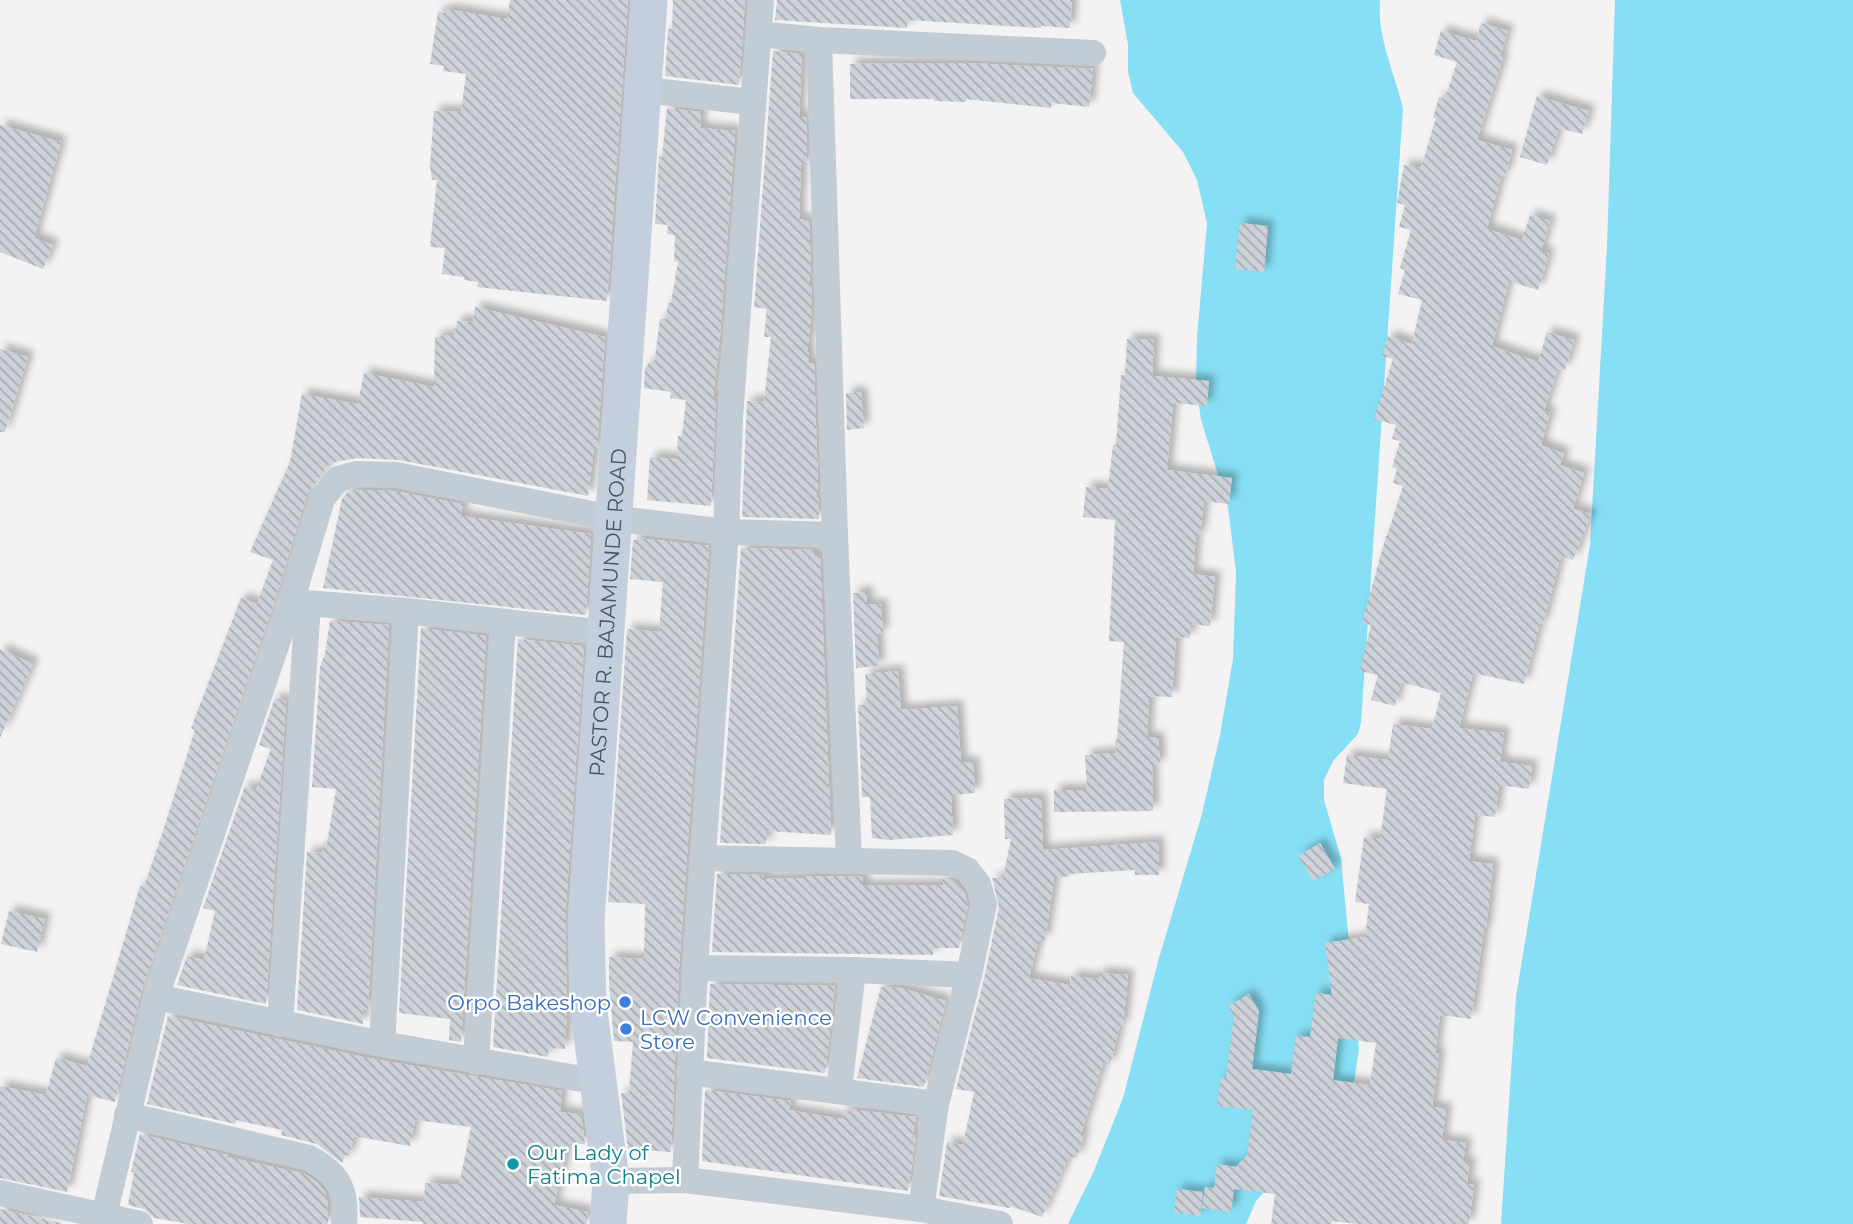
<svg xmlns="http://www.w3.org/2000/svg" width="1853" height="1224" font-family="Montserrat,sans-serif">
  <defs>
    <pattern id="building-back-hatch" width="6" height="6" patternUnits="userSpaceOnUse" patternTransform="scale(1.75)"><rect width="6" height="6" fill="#cdd1d8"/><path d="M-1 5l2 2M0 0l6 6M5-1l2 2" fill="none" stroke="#a8acb3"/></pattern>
    <filter id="shadow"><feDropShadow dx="6" dy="-6" stdDeviation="3.5" flood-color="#0004"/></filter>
  </defs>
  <rect width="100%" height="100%" fill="#f4f2f2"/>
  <g fill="#87dff5">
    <path d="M1120,0H1380C1377,38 1394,71 1403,108L1361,723L1358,734L1333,761L1324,780V800L1341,858L1359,1049L1352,1097L1256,1201L1246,1224H1068L1093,1173L1123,1098L1159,958L1202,814L1220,735L1233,659L1236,572L1228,507L1201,420L1196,383L1197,338L1207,223L1197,180L1183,152L1133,93L1128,72V45Z"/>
    <polygon points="1615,0 1853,0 1853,1224 1501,1224 1516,997 1590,545 1607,246"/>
  </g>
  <g fill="url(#building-back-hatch)" fill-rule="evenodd" filter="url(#shadow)">
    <polygon points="510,0 628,0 607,301 477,287 478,282 464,280 464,277 442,274 445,248 430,247 437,180 432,180 430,166 434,111 461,112 466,74 443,71 444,66 430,64 438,12 445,13 445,9 507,19"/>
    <polygon points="673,0 745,0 739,85 665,76 668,29 672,29"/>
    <polygon points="777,0 1072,0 1070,28 1041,26 1041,28 908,20 907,28 775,20"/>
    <path d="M1481,23L1508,31L1500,57L1503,58L1477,140L1512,150L1505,176L1502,175L1487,229L1522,240L1530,215L1550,221L1541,251L1549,254L1538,290L1509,281L1492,346L1538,362L1547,332L1574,340L1565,370L1558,368L1544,411L1550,413L1541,445L1564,454L1560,465L1584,473L1573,509L1591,514L1573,560L1561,556L1543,624L1540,623L1524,684L1473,673L1459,728L1504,733L1500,762L1532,766L1529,789L1499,785L1495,817L1475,815L1469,861L1493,864L1486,929H1484L1471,1019L1440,1015L1435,1053L1439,1054L1432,1107L1446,1109L1442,1140L1466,1143L1463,1162H1470L1467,1184L1474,1185L1469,1224H1357L1332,1221L1331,1224H1271L1275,1194L1234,1189L1231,1212L1202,1208L1205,1187L1214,1188L1217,1164L1236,1167L1247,1155L1253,1110L1217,1106L1221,1078H1226L1234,1016L1228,1006L1249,994L1259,1011L1252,1069L1291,1074L1296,1036L1310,1037L1316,993L1332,995L1325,943L1365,937L1369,904L1355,902L1364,837L1380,839L1387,789L1343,783L1347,755L1388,760L1393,724L1432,729L1441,693L1401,682L1395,706L1371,700L1378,675L1360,671L1371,625L1362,623L1386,536H1387L1403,486L1393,483L1397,469L1392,467L1400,441L1392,439L1396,425L1374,419L1393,359L1382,356L1388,336L1412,344L1422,300L1398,294L1405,270L1400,268L1411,230L1399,227L1405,205L1397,203L1404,165L1421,168L1436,118H1433L1439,97L1445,99L1457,62L1434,55L1441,31L1476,41ZM1338,1038L1376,1043L1370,1085L1333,1080Z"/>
    <polygon points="773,51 802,54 799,117 806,117 807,165 801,164 799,219 809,221 811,270 808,286 811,286 812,308 807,352 809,352 809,363 814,364 818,486 816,497 818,498 819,519 742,517 747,401 764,402 771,337 764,337 767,309 754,307"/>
    <polygon points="969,63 1093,69 1089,107 1052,103 1051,108 966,99 966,102 934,101 934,99 850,99 850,64"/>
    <polygon points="1537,96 1589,111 1582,134 1559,128 1547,165 1520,157"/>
    <polygon points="667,108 701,112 700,128 735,131 720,336 713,398 716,398 711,506 647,500 650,457 677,459 678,436 682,436 686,400 670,398 671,392 644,388 645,367 647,367 648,363 654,364 660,319 666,319 668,303 671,303 678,262 674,261 675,235 667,234 668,225 655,224 659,156 662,157"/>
    <polygon points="0,125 61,142 34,238 53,245 43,269 0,252"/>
    <polygon points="1240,223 1268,226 1264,272 1235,269"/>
    <polygon points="475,307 605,337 597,448 594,448 588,496 399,460 356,458 330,463 307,494 276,597 141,992 115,1102 87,1095 67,1192 0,1178 0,1086 46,1095 56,1058 87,1066 140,886 144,887 162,834 195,730 191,728 241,598 257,604 273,560 250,552 290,462 302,394 358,404 364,373 434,387 435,337 454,335 457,321 473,322"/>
    <polygon points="1127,339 1154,340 1152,376 1209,381 1207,406 1173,403 1167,470 1232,478 1229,504 1204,501 1200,535 1196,535 1193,574 1215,577 1210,626 1191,624 1190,638 1176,637 1172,697 1149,696 1147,738 1158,737 1160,764 1152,765 1153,811 1054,812 1054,790 1087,790 1085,755 1116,753 1115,740 1117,740 1124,642 1109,641 1115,520 1083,517 1086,487 1108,489 1113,445 1116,445 1121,375 1125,375"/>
    <polygon points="0,349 28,357 5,432 0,432"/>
    <polygon points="861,392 864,428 847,430 846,393"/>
    <polygon points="358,490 394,491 463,504 461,516 591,534 586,615 323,588 342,499 347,493"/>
    <polygon points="637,538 709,546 679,967 671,1152 628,1149 621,1093 629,1093 633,1042 614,1041 609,983 609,957 644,959 645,904 608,902 627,629 659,632 663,582 630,579 633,540 637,540"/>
    <polygon points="741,548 815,550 815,556 820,556 831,835 767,831 766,844 720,843"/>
    <polygon points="867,592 867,605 881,604 883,633 877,634 879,666 856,668 853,593"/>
    <polygon points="330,621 389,625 368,1010 363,1009 363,1024 297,1010 307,852 322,853 323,843 327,844 336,789 312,787 320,667 325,654"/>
    <polygon points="421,628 486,636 461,1042 449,1040 450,1019 399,1013"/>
    <polygon points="518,639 584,646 565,921 567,1009 565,1049 549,1048 548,1057 493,1047"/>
    <polygon points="0,649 33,664 0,738"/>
    <polygon points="898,671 901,710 957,706 961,763 973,762 975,793 951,795 953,835 889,840 872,838 870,797 862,797 858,705 867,705 865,674"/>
    <polygon points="275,698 286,701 266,1004 177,985 187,956 204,960 215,911 203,908 245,786 256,790 271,749 259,745"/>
    <polygon points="1041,798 1043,850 1158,842 1159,875 1135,875 1135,870 1069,874 1070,876 1054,878 1045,940 1039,939 1029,978 1070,985 1071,976 1099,979 1099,973 1128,975 1123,1026 1120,1025 1110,1065 1103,1063 1081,1134 1084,1134 1077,1158 1069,1156 1042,1217 1010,1206 1010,1208 939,1196 947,1142 963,1145 974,1092 956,1089 984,979 999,907 992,878 1003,878 1011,839 1005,839 1004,799"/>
    <polygon points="1320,843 1335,869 1313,881 1298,856"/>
    <polygon points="717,874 764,875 764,879 804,878 804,876 863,877 863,886 943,885 943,879 948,879 957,883 964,891 968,905 959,948 933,948 933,955 712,952"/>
    <polygon points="9,911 45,919 37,952 1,944"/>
    <polygon points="710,984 835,986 825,1073 707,1058"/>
    <polygon points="881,987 901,988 946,1001 924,1087 857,1078"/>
    <polygon points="168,1016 379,1060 562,1091 560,1112 581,1114 585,1144 568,1144 554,1205 588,1212 587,1224 423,1224 423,1222 360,1217 359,1197 424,1202 425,1183 459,1185 471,1127 415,1120 410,1146 354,1136 349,1156 345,1155 342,1163 317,1144 281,1135 282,1130 236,1120 235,1124 147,1104"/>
    <polygon points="705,1090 791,1101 789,1110 842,1119 843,1111 849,1112 849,1109 916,1117 913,1135 916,1136 908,1191 702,1161"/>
    <polygon points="140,1134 228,1155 227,1157 303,1173 317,1182 325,1192 328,1204 328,1224 189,1224 154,1218 144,1209 128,1205 134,1172 131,1172"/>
    <polygon points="1177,1189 1203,1192 1200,1216 1174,1212"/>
    <polygon points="0,1209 61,1223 61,1224 0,1224"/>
  </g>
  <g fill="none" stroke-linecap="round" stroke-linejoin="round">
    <g stroke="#c2ccd4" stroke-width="26">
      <polyline points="758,34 819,40 1093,53"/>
      <polyline points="819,40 835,535 849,860"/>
      <polyline points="645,90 752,102"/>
      <polyline points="293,602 406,611 606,633"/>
      <polyline points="702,858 952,863 967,870 978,884 984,904 969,975 936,1104 921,1209"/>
      <polyline points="695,968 853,970 969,975"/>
      <polyline points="156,997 382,1044 599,1082"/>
      <polyline points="280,1024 308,605"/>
      <polyline points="382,1044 406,611"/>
      <polyline points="476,1062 503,622"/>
      <polyline points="689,1072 936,1104"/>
      <polyline points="839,1091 853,970"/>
      <path d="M127,1115L309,1158C339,1174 347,1190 344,1224"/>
      <polyline points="685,1180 695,968 726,532 730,418 761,0"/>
      <polyline points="611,1181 685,1180 921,1209 1000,1224"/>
      <polyline points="0,1193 140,1224"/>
      <polyline points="102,1224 156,997 291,602 322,499 338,479 356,474 396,475 612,518 726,532 835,535"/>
    </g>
    <path stroke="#c3cfdc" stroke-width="37" id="s1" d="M608,1224L611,1181L588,1004L586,922L649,0"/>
  </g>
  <g fill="#3f7fe0" stroke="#fff" stroke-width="2.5">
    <circle cx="625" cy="1002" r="7"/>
    <circle cx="626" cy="1029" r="7"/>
  </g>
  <circle fill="#0f9aa8" stroke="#fff" stroke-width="2.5" cx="513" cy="1164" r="7"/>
  <g text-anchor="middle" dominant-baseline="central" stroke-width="5" stroke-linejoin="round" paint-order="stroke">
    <g font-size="21" fill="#475562" stroke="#fff">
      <text stroke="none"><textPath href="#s1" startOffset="614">PASTOR R. BAJAMUNDE ROAD</textPath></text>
    </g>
    <g font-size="21" fill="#366cbe" stroke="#fff" text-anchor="end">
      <text x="611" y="1002">Orpo Bakeshop</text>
      <text x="640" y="1017" text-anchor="start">LCW Convenience<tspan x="640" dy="24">Store</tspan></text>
    </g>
    <g font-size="21" fill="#0d838f" stroke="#fff" text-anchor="start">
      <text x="527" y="1152">Our Lady of<tspan x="527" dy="24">Fatima Chapel</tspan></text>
    </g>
  </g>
</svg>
